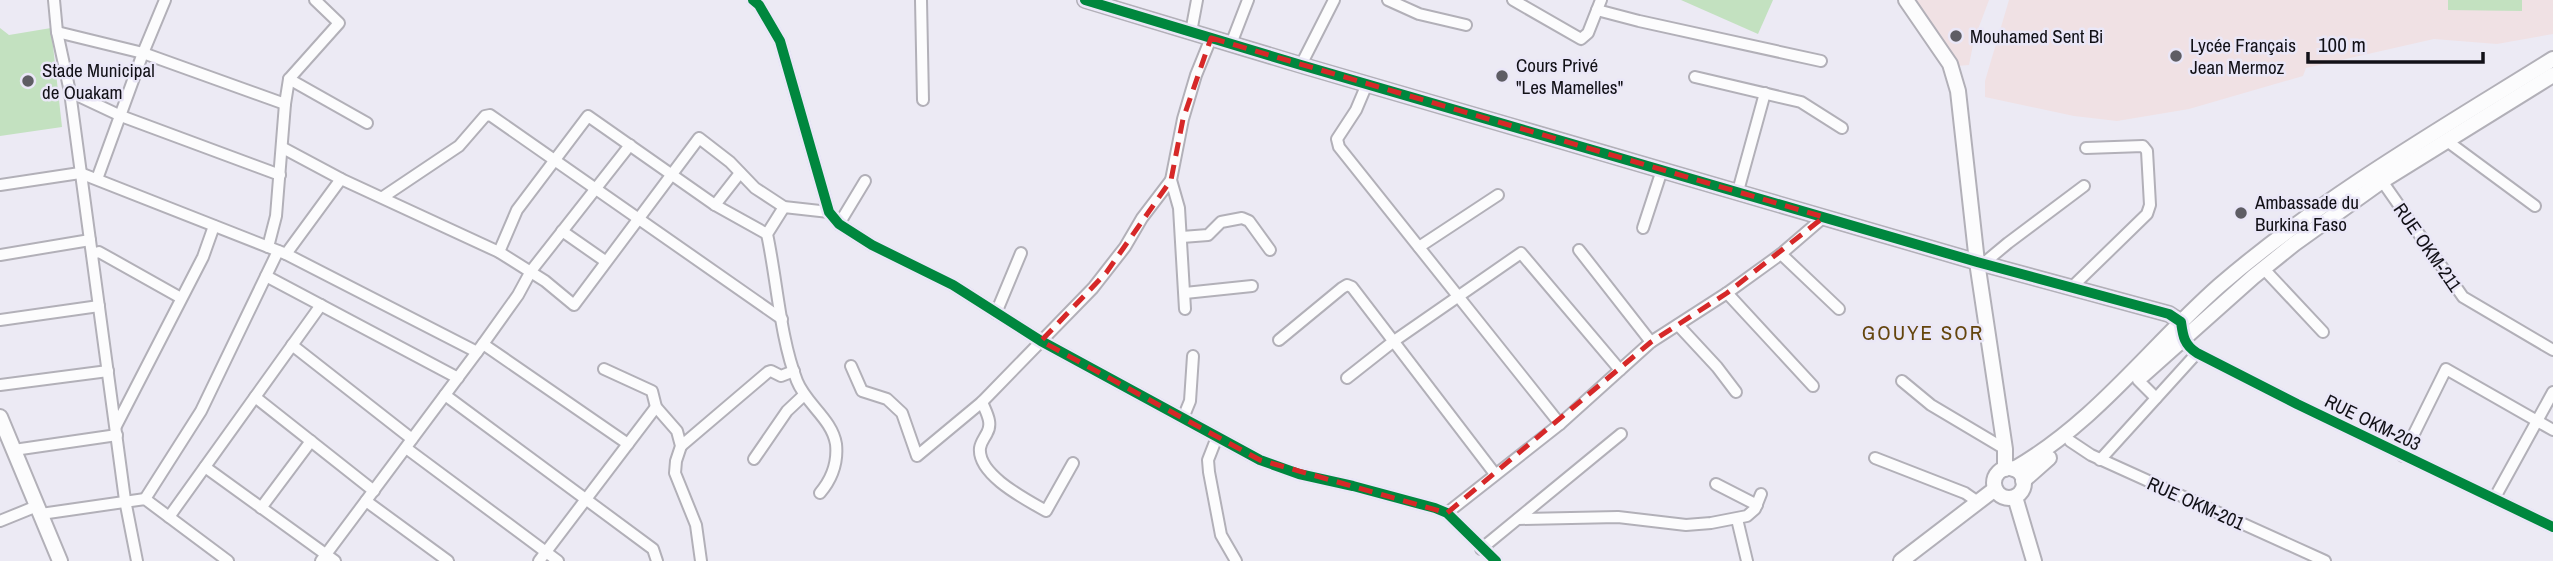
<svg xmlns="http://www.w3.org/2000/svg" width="2553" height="561" font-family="'Archivo Narrow',sans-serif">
  <rect width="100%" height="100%" fill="#eceaf4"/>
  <g fill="#f0e1e4">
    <polygon points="1913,0 1989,0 1974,40 1969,65 1957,66"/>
    <polygon points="2009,0 2553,0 2553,34 2497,44 2434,39 2306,68 2303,76 2189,109 2117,121 2074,116 1985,97 1985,81"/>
  </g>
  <g fill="#c3e1c0">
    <polygon points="1681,0 1773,0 1758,34"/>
    <polygon points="2448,0 2522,0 2522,11 2448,10"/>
    <polygon points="0,28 9,35 51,28 62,127 0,136"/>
  </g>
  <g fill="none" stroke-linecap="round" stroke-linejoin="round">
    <g stroke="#b2b0b8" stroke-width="14">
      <g id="street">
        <polyline points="54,0 57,32 70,92 125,500 137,561"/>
        <polyline points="753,0 759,5 780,41 829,212 839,224 872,245 953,285 1041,341 1260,460 1299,474 1353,486 1435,508 1447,513 1496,561"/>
        <polyline points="921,0 923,100"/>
        <polyline points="1388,0 1419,14 1466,25"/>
        <polyline points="1513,0 1581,39 1588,33 1601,0"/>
        <polyline points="1597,10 1639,21 1821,61"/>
        <polyline points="57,32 143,53 285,104"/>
        <polyline points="1191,32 1197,0"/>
        <polyline points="1231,44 1248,0"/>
        <polyline points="1301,65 1334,0"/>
        <polyline points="1695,77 1801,102 1842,128"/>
        <polyline points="289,79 367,123"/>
        <polyline points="1367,84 1356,110 1337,139 1339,147 1560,424"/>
        <polyline points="70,92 121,116 280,175"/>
        <polyline points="2447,141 2535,206"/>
        <polyline points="283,148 341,179 499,252 545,281 574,305 699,138 730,162 755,188 784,207 829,212"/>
        <polyline points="97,179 143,53 165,0"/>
        <polyline points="2382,181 2463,297 2553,350"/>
        <polyline points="0,185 80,173 286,254 477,352"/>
        <polyline points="1738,191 1765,93"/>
        <polyline points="383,197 459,146 485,116 490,115 782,319"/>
        <polyline points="715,205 740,173"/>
        <path d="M784,207L767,234C777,280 780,338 797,381C806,404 832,419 836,444C838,463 831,480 820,493"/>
        <polyline points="839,224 865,181"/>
        <polyline points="1643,228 1662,170"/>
        <polyline points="562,231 605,261"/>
        <polyline points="1182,237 1208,235 1221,222 1242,218 1249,221 1270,250"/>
        <polyline points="268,247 276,216 285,104 289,79 339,23 315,0"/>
        <polyline points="1419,247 1498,195"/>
        <polyline points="1579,250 1651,342"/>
        <polyline points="499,252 517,210 588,116 715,205 767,234"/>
        <polyline points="92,254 99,252 181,298"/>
        <polyline points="286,254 341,179"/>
        <polyline points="1781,254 1839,309"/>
        <polyline points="0,255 90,240"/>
        <polyline points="1984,263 2008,243 2084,186"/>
        <polyline points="2263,268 2323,332"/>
        <polyline points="266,276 458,378"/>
        <polyline points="2072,287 2147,214 2150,205 2147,151 2143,146 2086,148"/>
        <polyline points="1185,293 1252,286"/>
        <polyline points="1727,293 1813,386"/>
        <polyline points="1185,309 1179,208 1171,180 1183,119 1196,75 1211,38"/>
        <polyline points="996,313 1021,253"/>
        <polyline points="0,320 99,306"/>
        <polyline points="1678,325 1717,367 1736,392"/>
        <polyline points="2183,335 2188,346 2197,353 2297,404 2553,527"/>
        <polyline points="1279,340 1342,288 1347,285 1352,287 1495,474"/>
        <polyline points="483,344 628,444"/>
        <polyline points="292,345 412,439"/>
        <polyline points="851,366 862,391 887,399 902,413 917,456 982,402 1093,288 1125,247 1142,218 1171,180"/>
        <polyline points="604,369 652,391 656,407 677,431 681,446 676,461 675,473 696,525 701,561"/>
        <polyline points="1347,378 1394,341 1521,253 1620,370"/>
        <polyline points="2138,380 2156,398"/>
        <polyline points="1902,381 1931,405 2005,449"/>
        <polyline points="0,385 108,371"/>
        <polyline points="445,395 653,549 657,561"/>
        <polyline points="255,397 374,491"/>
        <path d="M982,402C986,412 993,423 987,433C984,439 981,442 980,448C977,475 1027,500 1046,511L1073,463"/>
        <polyline points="1183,418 1190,401 1193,356"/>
        <polyline points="116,426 203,257 214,226"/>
        <polyline points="1217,437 1208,460 1209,472 1221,535 1236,561"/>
        <polyline points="2070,441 2091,455 2325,561"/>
        <polyline points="681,446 768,372 771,371 781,376 794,371"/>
        <polyline points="406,448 558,561"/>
        <polyline points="14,450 117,435"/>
        <polyline points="2403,456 2446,369 2553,430"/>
        <polyline points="1875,458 1965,493 1978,502"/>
        <polyline points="754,459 787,411 804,395"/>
        <polyline points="2100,460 2197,353"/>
        <polyline points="205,467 335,561"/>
        <polyline points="1716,484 1757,505"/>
        <polyline points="145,499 201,411 278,251"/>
        <polyline points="2494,499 2553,392"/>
        <polyline points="366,501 448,561"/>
        <polyline points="261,508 311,441"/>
        <polyline points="1447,513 1560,424 1651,342 1727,293 1781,254 1824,217"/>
        <polyline points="41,514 145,499 228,561"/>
        <polyline points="169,517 321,305"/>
        <polyline points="1518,519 1618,517 1686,525 1711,523 1747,516 1755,509 1761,494"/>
        <polyline points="1737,519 1747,561"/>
        <polyline points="0,521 37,506"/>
        <polyline points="1481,549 1621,434"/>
        <polyline points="321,561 483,344 518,295 531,271 630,145"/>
        <polyline points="539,561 656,407"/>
      </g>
    </g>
    <g stroke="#b2b0b8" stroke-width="18">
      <g id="secondary">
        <polyline points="1085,0 1301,65 1977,262 2169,314 2181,322"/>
        <polyline points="1906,0 1950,64 1958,91 1977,262 2005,449 2005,469"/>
        <polyline points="2143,375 2253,277 2294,244 2382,181 2553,75"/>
        <polyline points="0,417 60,561"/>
        <circle cx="2009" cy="483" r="15"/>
        <path d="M2014,469C2096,422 2150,347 2219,286C2321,198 2439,130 2553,59"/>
        <polyline points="2023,481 2049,458"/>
        <polyline points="2015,497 2034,561"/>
        <polyline points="1901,561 1995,489"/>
      </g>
    </g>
    <use href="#street" stroke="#fcfcfd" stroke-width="10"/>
    <use href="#secondary" stroke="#fcfcfd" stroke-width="14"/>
    <g stroke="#eae7f7" stroke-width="15">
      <g id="cycleway">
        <polyline points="753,0 759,5 780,41 829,212 839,224 872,245 953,285 1041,341 1260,460 1299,474 1353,486 1435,508 1447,513 1496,561"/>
        <path d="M1085,0L1301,65L1977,262L2169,314L2181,322C2183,336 2184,345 2197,353L2297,404L2553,527"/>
      </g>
    </g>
    <use href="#cycleway" stroke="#00873e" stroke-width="10"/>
  </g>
  <path fill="none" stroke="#d62828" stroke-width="5" stroke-dasharray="14 9" stroke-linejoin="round" d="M1211,38L1824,217L1727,293L1651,342L1447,513L1260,460L1041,341L1106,273L1171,180L1183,119Z"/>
  <g fill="#5e5d64" stroke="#eae7f7" stroke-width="2.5">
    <circle cx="1956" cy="36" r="7"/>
    <circle cx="2176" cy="56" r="7"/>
    <circle cx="1502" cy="76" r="7"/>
    <circle cx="28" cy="81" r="7"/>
    <circle cx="2241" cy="213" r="7"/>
  </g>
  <g text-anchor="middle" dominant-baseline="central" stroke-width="5" stroke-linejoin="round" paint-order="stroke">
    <g font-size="19" fill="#121117" stroke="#eae7f7" text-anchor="start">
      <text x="1970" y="36">Mouhamed Sent Bi</text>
      <text x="2190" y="45">Lycée Français<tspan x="2190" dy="22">Jean Mermoz</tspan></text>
      <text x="1516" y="65">Cours Privé<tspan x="1516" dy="22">"Les Mamelles"</tspan></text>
      <text x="42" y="70">Stade Municipal<tspan x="42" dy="22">de Ouakam</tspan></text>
      <text x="2255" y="202">Ambassade du<tspan x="2255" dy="22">Burkina Faso</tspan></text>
    </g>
    <g font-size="19" fill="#121117" stroke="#eae7f7">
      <text transform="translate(2428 247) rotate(55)">RUE OKM-211</text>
      <text transform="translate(2373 422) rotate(26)">RUE OKM-203</text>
      <text transform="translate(2196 503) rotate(24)">RUE OKM-201</text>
    </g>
    <g font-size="21" letter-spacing="2" fill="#64450d" stroke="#eae7f7">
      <text x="1923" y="332">GOUYE SOR</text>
    </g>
  </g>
  <path d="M2308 52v10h175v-10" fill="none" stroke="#121117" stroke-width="3.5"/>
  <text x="2318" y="52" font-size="21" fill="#121117" stroke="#eae7f7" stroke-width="5" paint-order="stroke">100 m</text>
</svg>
